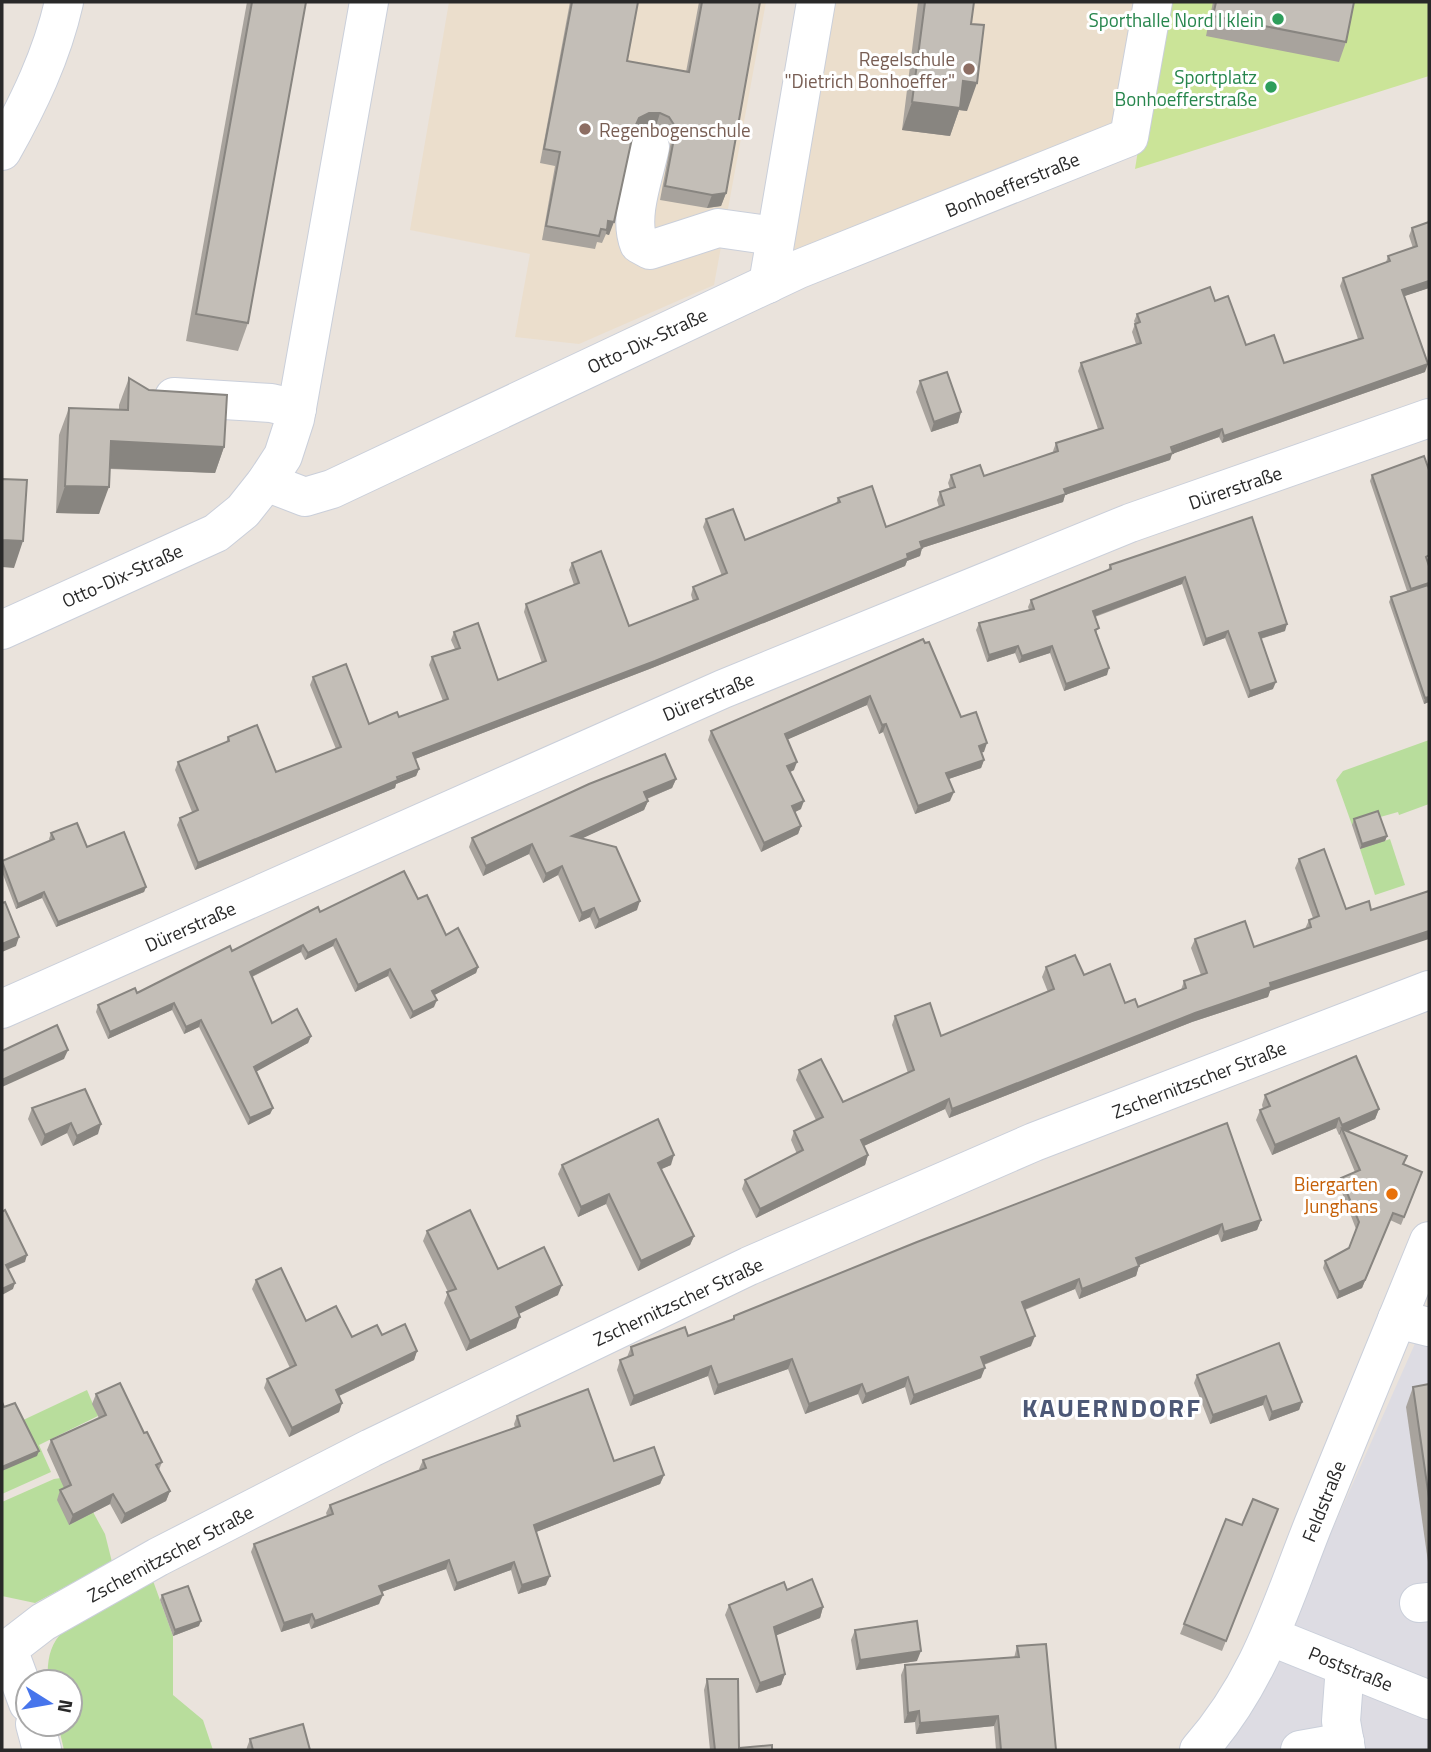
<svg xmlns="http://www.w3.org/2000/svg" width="1431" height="1752" font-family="'Titillium Web',sans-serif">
  <rect width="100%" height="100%" fill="#eae3dc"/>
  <polygon fill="#dddce3" points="1429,1312 1429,1750 1222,1750 1258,1697"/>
  <g fill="#ebdecc">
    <polygon points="449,2 766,2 714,285 579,344 515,337 530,254 410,230"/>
    <polygon points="826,2 1135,2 1113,136 791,258"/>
  </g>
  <g fill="#b8dd9c">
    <polygon points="1429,740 1429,804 1399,815 1398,812 1352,825 1336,780 1343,771"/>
    <polygon points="1390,839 1405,885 1375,895 1360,849"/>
    <polygon points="87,1390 98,1416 39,1445 51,1472 2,1494 2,1471 6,1469 19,1422"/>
    <polygon points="74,1476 69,1525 93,1512 105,1534 112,1562 35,1603 2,1596 2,1502 54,1479"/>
    <path d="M152,1578L173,1636V1695L203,1720L213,1750H64L58,1724H70V1682H48C47,1668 48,1652 56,1640C72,1616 126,1593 152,1578Z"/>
  </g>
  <polygon fill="#cbe498" points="1162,2 1429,2 1429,76 1135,169"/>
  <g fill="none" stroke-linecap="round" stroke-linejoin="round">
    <g stroke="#cacfda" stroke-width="40">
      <g id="minor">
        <path d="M650,147C644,176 628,217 639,244L650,250L718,228L775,236"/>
        <path d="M2,151C29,103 52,55 64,2"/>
        <polyline points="768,284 816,2"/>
        <polyline points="174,397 271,403 297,409"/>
        <polyline points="266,482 305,497 332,489 799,269 1129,137 1153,2"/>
        <polyline points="2,630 216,533 243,511 266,482 283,456 295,419 369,2"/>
        <polyline points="2,1009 723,689 1130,523 1429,418"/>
        <polyline points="1397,1319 1429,1327"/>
        <polyline points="1419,1603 1429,1602"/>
        <polyline points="1272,1637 1429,1700"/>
        <polyline points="1345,1666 1341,1721 1346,1750"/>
        <polyline points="28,1703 8,1649 43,1622 158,1557 371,1448 749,1266 1034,1142 1429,990"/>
        <polyline points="35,1724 42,1750"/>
        <path d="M1199,1750C1260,1681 1280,1608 1313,1525C1352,1430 1390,1335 1429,1241"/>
        <polyline points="1300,1750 1345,1742"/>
      </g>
    </g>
    <use href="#minor" stroke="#fff" stroke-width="38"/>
  </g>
  <g fill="#a8a39d">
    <polygon points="247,2 306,2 248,323 238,351 186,341"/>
    <polygon points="570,2 638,2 627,61 686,72 699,2 760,2 726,193 721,206 707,208 660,200 671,141 664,131 656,126 644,126 635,132 632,136 609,235 606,234 602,243 597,242 595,249 542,240 555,166 540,163"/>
    <polygon points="918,2 974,2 971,24 967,111 959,110 950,136 902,130"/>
    <polygon points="1213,2 1354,2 1346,42 1339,62 1206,36"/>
    <polygon points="1412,228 1429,288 1404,296 1425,372 1222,443 1219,437 1172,454 1170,460 1065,495 1063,502 922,548 920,556 907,561 905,566 652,668 415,759 419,769 416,776 396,784 395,788 195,870 177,825 180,818 192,812 175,770 178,762 226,743 228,737 276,772 336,749 310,685 313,677 369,724 399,717 443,701 429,665 432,657 455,649 451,640 454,632 498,680 542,663 524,612 526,604 574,585 569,570 572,563 629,626 693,601 691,595 693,587 722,576 703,527 706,519 745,540 836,504 838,498 886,527 939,507 937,500 940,492 950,489 948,483 951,475 984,476 1054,453 1053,451 1056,443 1098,429 1078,371 1081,363 1136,344 1132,332 1135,324 1134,321 1137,314 1215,301 1246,345 1284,363 1358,339 1340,286 1343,278 1386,262 1388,256 1413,248 1409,236"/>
    <polygon points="129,378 224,447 215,473 110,469 99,514 56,513 59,435 69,408 119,410 119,405"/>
    <polygon points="920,381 961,412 958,423 931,432 916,392"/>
    <polygon points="1372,475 1428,562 1429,702 1424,704 1389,602 1391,597 1407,591 1370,481"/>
    <polygon points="1252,517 1285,631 1261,639 1273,689 1248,698 1225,638 1203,646 1182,584 1095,617 1097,634 1107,675 1064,691 1050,653 1019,663 1015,653 987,662 976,630 979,623 1029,610 1028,607 1031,600 1108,570 1110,565"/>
    <polygon points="923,639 961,717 984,752 981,752 984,760 981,768 948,779 950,801 915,814 883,732 879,734 867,705 788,739 794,770 790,772 801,809 795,812 801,826 798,834 761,852 708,740 711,731"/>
    <polygon points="676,779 672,788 647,799 648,801 644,810 582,838 637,910 595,929 590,917 579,922 558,875 543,883 529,854 483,876 469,847 472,838"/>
    <polygon points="1354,819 1387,836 1385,841 1360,849 1352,825"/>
    <polygon points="51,833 87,847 146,887 144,892 56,927 42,898 16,909 2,872 2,861 50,841 49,839"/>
    <polygon points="1299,859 1346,909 1270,991 1268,997 1192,1022 949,1118 945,1109 864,1146 868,1155 865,1165 756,1218 742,1189 745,1180 797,1154 791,1140 794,1131 816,1120 796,1080 799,1070 843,1102 908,1073 892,1025 895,1016 941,1036 1048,992 1042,977 1046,967 1084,975 1125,1003 1138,1007 1181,990 1184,981 1201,975 1191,948 1195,939 1254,947 1305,929 1309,920 1313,918 1295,868"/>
    <polygon points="418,899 446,935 478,967 476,973 434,995 434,1007 410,1019 388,976 355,992 333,946 305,960 301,952 252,977 272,1023 311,1036 308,1043 256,1071 273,1108 270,1114 248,1125 199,1027 184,1034 172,1010 108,1039 96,1012 98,1005 137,993 232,951 320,912"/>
    <polygon points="85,1089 98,1134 73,1146 67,1133 41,1146 28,1119 32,1108"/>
    <polygon points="1265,1095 1379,1109 1375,1119 1347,1131 1404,1164 1422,1172 1401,1225 1390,1220 1362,1288 1337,1299 1323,1268 1325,1261 1349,1248 1356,1229 1339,1185 1341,1178 1355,1172 1340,1136 1340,1134 1339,1135 1336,1128 1272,1155 1256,1120 1260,1110 1263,1109 1262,1105"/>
    <polygon points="562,1165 671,1165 661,1169 694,1236 690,1245 638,1271 606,1204 578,1217 558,1174"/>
    <polygon points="1261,1220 1257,1230 1221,1242 1218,1234 1139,1265 1136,1276 1079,1299 1075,1289 1025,1310 1031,1346 984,1365 981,1378 910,1405 905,1387 862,1404 858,1394 805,1414 788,1369 714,1395 708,1376 630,1406 617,1370 620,1360 627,1357 631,1347 688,1336 732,1320 734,1316 917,1242"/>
    <polygon points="427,1231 498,1269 558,1295 519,1314 516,1328 466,1351 444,1303 448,1292 423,1241"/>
    <polygon points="256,1280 306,1321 352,1337 382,1335 417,1351 414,1360 339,1396 342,1403 339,1412 289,1437 264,1388 267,1379 290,1368 252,1289"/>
    <polygon points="1197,1375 1302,1402 1299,1410 1269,1421 1263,1405 1210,1424 1194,1383"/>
    <polygon points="1429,1384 1429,1569 1406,1407 1413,1387"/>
    <polygon points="96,1394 144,1433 162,1462 159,1470 170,1491 166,1501 121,1524 110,1504 69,1525 57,1500 60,1490 64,1488 47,1450 51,1440 99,1418 92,1404"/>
    <polygon points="517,1416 614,1461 664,1475 660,1484 536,1532 546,1585 518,1594 511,1570 454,1591 446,1569 381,1592 379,1604 311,1629 309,1623 281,1632 251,1552 254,1544 327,1516 326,1513 330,1505 420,1470 419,1469 423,1460 515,1428 514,1424"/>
    <polygon points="1278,1509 1222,1651 1180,1634 1226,1519 1242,1525"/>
    <polygon points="787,1590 823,1607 820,1618 776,1635 785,1674 781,1685 756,1693 725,1615 729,1605"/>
    <polygon points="162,1595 199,1626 173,1636 160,1600"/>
    <polygon points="855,1630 917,1661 856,1670 851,1640"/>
    <polygon points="1017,1646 1056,1750 996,1750 994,1726 916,1734 915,1722 904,1723 901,1675 905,1665 1014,1658"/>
    <polygon points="707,1679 739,1748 772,1750 710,1750 704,1690"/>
    <polygon points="250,1739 310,1750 246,1750"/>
  </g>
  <g fill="#888580">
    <polygon points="963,81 977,83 967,111 959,110 950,136 902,130 912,102"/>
    <polygon points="649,113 660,113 656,126 644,126 635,132 629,142 634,129 639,118"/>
    <polygon points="726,193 721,206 707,208 712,195"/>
    <polygon points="608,221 614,222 609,235 606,234"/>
    <polygon points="1429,281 1429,288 1399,298 1402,290"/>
    <polygon points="1428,364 1425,372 1222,443 1224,436"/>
    <polygon points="961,412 958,423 931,432 934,422"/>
    <polygon points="1222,429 1219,437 1172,454 1170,460 1065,495 1063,502 922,548 920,556 907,561 905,566 652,668 410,761 413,753 907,554 920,542"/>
    <polygon points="111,441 224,447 215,473 101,468"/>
    <polygon points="65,486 109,487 99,514 56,513"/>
    <polygon points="2,540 23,541 14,568 2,567"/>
    <polygon points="1185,577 1182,584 1090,618 1093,611"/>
    <polygon points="1287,624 1285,631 1256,640 1259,633"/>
    <polygon points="1228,631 1225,638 1203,646 1206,639"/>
    <polygon points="1018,646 1015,653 987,662 989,655"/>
    <polygon points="1052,646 1050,653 1019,663 1022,656"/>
    <polygon points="1109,668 1107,675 1064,691 1066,684"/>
    <polygon points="1276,682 1273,689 1248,698 1250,691"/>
    <polygon points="870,696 867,705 782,742 785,734"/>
    <polygon points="1429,697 1429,702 1424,704 1425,698"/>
    <polygon points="886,724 883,732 879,734 882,725"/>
    <polygon points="987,743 984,752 976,754 979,746"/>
    <polygon points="984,760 981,768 943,781 946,773"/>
    <polygon points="797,762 794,770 784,775 787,766"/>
    <polygon points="419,769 416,776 396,784 395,788 195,870 198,863"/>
    <polygon points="676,779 672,788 641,801 644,792"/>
    <polygon points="954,792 950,801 915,814 918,806"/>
    <polygon points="648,801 644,810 568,845 572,836"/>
    <polygon points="804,801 801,809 789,815 792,806"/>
    <polygon points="801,826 798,834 761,852 764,843"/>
    <polygon points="1387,836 1385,841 1360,849 1362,844"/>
    <polygon points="532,844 529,854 483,876 486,866"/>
    <polygon points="562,866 558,875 543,883 546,874"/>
    <polygon points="146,887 144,892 56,927 58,922"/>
    <polygon points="44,892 42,898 16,909 18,904"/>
    <polygon points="640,901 637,910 595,929 599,920"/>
    <polygon points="594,908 590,917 579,922 582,913"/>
    <polygon points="1429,931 1429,939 1270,991 1268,997 1192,1022 949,1118 952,1109 1270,983"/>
    <polygon points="19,937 16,946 2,952 2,944"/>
    <polygon points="336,939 333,946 305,960 308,953"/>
    <polygon points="303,945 301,952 247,979 250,972"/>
    <polygon points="478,967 476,973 429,998 432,991"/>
    <polygon points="390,969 388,976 355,992 358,985"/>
    <polygon points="437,1000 434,1007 410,1019 413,1012"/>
    <polygon points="174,1003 172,1010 108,1039 110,1032"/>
    <polygon points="201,1020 199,1027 184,1034 186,1027"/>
    <polygon points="311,1036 308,1043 252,1074 254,1067"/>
    <polygon points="68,1050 64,1059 2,1087 2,1080"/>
    <polygon points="949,1099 945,1109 857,1149 861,1140"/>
    <polygon points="273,1108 270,1114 248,1125 250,1118"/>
    <polygon points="1379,1109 1375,1119 1344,1133 1342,1129 1340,1134 1339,1135 1342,1125"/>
    <polygon points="1339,1118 1336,1128 1272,1155 1275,1145"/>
    <polygon points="71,1123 67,1133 41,1146 45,1135"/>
    <polygon points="101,1124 98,1134 73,1146 77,1136"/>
    <polygon points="674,1155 671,1165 655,1172 658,1163"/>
    <polygon points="868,1155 865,1165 756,1218 760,1209"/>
    <polygon points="609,1194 606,1204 578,1217 581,1207"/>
    <polygon points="1393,1213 1362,1288 1337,1299 1339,1292"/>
    <polygon points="1261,1220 1257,1230 1221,1242 1224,1232"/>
    <polygon points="1222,1224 1218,1234 1132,1268 1136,1258"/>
    <polygon points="694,1236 690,1245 638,1271 641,1261"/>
    <polygon points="27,1255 25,1262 4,1271 6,1265"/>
    <polygon points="1139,1266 1136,1276 1079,1299 1082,1289"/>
    <polygon points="1079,1279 1075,1289 1018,1312 1022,1302"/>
    <polygon points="15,1283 13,1289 2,1295 2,1289"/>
    <polygon points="562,1285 558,1295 512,1317 516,1307"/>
    <polygon points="520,1317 516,1328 466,1351 470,1341"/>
    <polygon points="1035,1336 1031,1346 977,1367 981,1357"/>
    <polygon points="417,1351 414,1360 332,1399 336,1390"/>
    <polygon points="792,1359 788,1369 714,1395 718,1385"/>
    <polygon points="711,1366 708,1376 630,1406 634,1396"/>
    <polygon points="985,1368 981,1378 910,1405 914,1395"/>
    <polygon points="908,1377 905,1387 862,1404 866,1394"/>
    <polygon points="862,1384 858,1394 805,1414 809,1404"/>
    <polygon points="1266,1396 1263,1405 1210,1424 1213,1415"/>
    <polygon points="1302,1402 1299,1410 1269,1421 1272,1412"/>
    <polygon points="342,1403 339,1412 289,1437 292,1428"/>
    <polygon points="39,1451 37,1456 2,1471 2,1467"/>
    <polygon points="664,1475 660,1484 531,1534 534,1525"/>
    <polygon points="170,1491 166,1501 121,1524 125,1514"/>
    <polygon points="113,1494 110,1504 69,1525 73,1515"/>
    <polygon points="449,1560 446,1569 376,1594 379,1586"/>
    <polygon points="514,1562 511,1570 454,1591 457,1583"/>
    <polygon points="550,1576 546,1585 518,1594 522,1585"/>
    <polygon points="383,1595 379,1604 311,1629 315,1621"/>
    <polygon points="823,1607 820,1618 770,1638 774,1627"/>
    <polygon points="312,1614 309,1623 281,1632 284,1623"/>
    <polygon points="201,1621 199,1626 173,1636 175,1630"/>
    <polygon points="921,1651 917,1661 856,1670 860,1660"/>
    <polygon points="785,1674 781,1685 756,1693 760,1683"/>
    <polygon points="919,1711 915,1722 904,1723 908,1713"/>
    <polygon points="998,1716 994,1726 916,1734 920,1723"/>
  </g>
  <g fill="#c3beb7" stroke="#888580" stroke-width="2">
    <polygon points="252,2 306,2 248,323 196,314"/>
    <polygon points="572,2 638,2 627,61 689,72 702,2 760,2 726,193 712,195 665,186 676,128 669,117 660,113 649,113 639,118 634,129 614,222 608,221 607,230 601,229 599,236 546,226 560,152 544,149"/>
    <polygon points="925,2 974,2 971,24 984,25 977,83 963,81 960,108 912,102"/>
    <polygon points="1216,2 1354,2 1346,42 1213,16"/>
    <polygon points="1429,222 1429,281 1402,290 1428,364 1224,436 1222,429 1171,447 1173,453 1064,489 1066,494 920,542 922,548 907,554 908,558 655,661 413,753 419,769 397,777 398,780 198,863 180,818 198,810 178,762 229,741 228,737 257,725 276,772 341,747 313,677 346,664 369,724 397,712 399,717 448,699 432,657 460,648 454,632 478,623 498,680 546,661 526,604 579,583 572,563 601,551 629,626 698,599 693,587 727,573 706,519 733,509 745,540 840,502 838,498 872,486 886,527 944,505 940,492 955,487 951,475 980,465 984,476 1058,451 1056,443 1103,428 1081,363 1141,343 1135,324 1140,322 1137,314 1210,287 1215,301 1228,296 1246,345 1274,335 1284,363 1363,338 1343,278 1390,261 1388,256 1417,246 1412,228"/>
    <polygon points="947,372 961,412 934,422 920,381"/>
    <polygon points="129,378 149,390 227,395 224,447 111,441 109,487 65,486 69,408 128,410"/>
    <polygon points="1424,456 1429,470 1429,555 1426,557 1429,566 1429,583 1411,589 1372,475"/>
    <polygon points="2,479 27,480 23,541 2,540"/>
    <polygon points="1252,517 1287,624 1259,633 1276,682 1250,691 1228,631 1206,639 1185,577 1093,611 1099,628 1095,630 1109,668 1066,684 1052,646 1022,656 1018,646 989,655 979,623 1034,609 1031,600 1111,569 1110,565"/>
    <polygon points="1428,585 1429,588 1429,697 1425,698 1391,597"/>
    <polygon points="923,639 925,643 929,642 961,717 976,712 987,743 979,746 984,760 946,773 954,792 918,806 886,724 882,725 870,696 785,734 797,762 787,766 804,801 792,806 801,826 764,843 711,731"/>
    <polygon points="665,754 676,779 644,792 648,801 572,836 616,847 640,901 599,920 594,908 582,913 562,866 546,874 532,844 486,866 472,838 589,784"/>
    <polygon points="1378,811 1387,836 1362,844 1354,819"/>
    <polygon points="77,823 87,847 124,832 146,887 58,922 44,892 18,904 2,861 54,839 51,833"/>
    <polygon points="1324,849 1346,909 1369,901 1371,910 1429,891 1429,931 1270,983 1271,987 1195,1013 952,1109 949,1099 861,1140 868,1155 760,1209 745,1180 803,1150 794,1131 823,1117 799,1070 821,1059 843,1102 914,1070 895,1016 930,1003 941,1036 1054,989 1046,967 1075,955 1084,975 1110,964 1125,1003 1135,999 1138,1007 1186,988 1184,981 1207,973 1195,939 1245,921 1254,947 1311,927 1309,920 1319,916 1299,859"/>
    <polygon points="404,871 418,899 427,895 446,935 458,928 478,967 432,991 437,1000 413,1012 390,969 358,985 336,939 308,953 303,945 250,972 272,1023 297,1009 311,1036 254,1067 273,1108 250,1118 201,1020 186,1027 174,1003 110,1032 98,1005 135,988 137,993 230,946 232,951 318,907 320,912"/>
    <polygon points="5,902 19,937 2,944 2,903"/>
    <polygon points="57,1025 68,1050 2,1080 2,1051"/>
    <polygon points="1356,1056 1379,1109 1342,1125 1339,1118 1275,1145 1260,1110 1270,1106 1265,1095"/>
    <polygon points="85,1089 101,1124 77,1136 71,1123 45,1135 32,1108"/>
    <polygon points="658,1119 674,1155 658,1163 694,1236 641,1261 609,1194 581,1207 562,1165"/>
    <polygon points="1227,1123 1261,1220 1224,1232 1222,1224 1136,1258 1139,1266 1082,1289 1079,1279 1022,1302 1035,1336 981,1357 985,1368 914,1395 908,1377 866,1394 862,1384 809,1404 792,1359 718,1385 711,1366 634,1396 620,1360 633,1355 631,1347 685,1327 688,1336 734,1319 734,1316 917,1242"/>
    <polygon points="1342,1129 1407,1156 1403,1164 1422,1172 1404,1217 1393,1213 1365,1280 1339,1292 1325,1261 1349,1248 1359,1222 1341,1178 1360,1170"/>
    <polygon points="5,1210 27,1255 6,1265 15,1283 2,1289 2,1212"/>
    <polygon points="470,1210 498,1269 544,1247 562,1285 516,1307 520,1317 470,1341 447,1292 456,1289 427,1231"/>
    <polygon points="281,1268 306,1321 336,1306 352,1337 377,1325 382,1335 405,1324 417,1351 336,1390 342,1403 292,1428 267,1379 296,1365 256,1280"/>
    <polygon points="1279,1343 1302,1402 1272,1412 1266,1396 1213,1415 1197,1375"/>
    <polygon points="120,1383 144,1433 147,1432 162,1462 156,1465 170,1491 125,1514 113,1494 73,1515 60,1490 71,1485 51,1440 106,1415 96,1394"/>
    <polygon points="1429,1384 1429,1498 1413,1387"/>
    <polygon points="588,1389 614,1461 654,1447 664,1475 534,1525 550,1576 522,1585 514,1562 457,1583 449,1560 379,1586 383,1595 315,1621 312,1614 284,1623 254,1544 333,1514 330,1505 426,1468 423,1460 520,1426 517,1416"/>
    <polygon points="2,1402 4,1407 15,1403 39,1451 2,1467"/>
    <polygon points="1253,1499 1278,1509 1226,1641 1184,1624 1226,1519 1242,1525"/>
    <polygon points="812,1579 823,1607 774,1627 785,1674 760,1683 729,1605 784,1582 787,1590"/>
    <polygon points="188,1586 201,1621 175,1630 162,1595"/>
    <polygon points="917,1621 921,1651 860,1660 855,1630"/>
    <polygon points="1046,1644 1056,1750 1001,1750 998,1716 920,1723 919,1711 908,1713 905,1665 1019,1657 1017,1646"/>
    <polygon points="707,1679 738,1679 739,1748 772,1745 772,1750 715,1750"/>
    <polygon points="303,1724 310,1750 253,1750 250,1739"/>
  </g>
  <g fill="#2e9e5b" stroke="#fff" stroke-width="2.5">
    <circle cx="1278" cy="19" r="7"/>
    <circle cx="1271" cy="87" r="7"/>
  </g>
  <g fill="#8d6e63" stroke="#fff" stroke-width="2.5">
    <circle cx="969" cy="69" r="7"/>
    <circle cx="585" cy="129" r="7"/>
  </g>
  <circle fill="#e8710a" stroke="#fff" stroke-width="2.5" cx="1392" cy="1194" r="7"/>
  <g text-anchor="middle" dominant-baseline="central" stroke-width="6" stroke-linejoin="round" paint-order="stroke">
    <g font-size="19" fill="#27864d" stroke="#fff" text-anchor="end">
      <text x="1264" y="19">Sporthalle Nord I klein</text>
      <text x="1257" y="76">Sportplatz<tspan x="1257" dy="22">Bonhoefferstraße</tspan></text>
    </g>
    <g font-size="19" fill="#785e54" stroke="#fff" text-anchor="end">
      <text x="955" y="58">Regelschule<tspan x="955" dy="22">"Dietrich Bonhoeffer"</tspan></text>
      <text x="599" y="129" text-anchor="start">Regenbogenschule</text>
    </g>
    <g font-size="19" fill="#292929" stroke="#fff">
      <text transform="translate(1012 184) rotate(-22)">Bonhoefferstraße</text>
      <text transform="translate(647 340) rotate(-25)">Otto-Dix-Straße</text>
      <text transform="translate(1235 487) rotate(-19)">Dürerstraße</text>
      <text transform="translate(122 575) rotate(-24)">Otto-Dix-Straße</text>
      <text transform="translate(708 696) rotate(-23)">Dürerstraße</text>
      <text transform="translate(190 926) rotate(-24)">Dürerstraße</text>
      <text transform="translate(1199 1079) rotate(-21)">Zschernitzscher Straße</text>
      <text transform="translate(678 1301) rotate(-25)">Zschernitzscher Straße</text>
      <text transform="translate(1323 1501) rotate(-68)">Feldstraße</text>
      <text transform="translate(170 1553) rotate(-28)">Zschernitzscher Straße</text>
      <text transform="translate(1351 1668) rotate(22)">Poststraße</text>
    </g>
    <g font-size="19" fill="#c56008" stroke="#fff" text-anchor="end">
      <text x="1378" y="1183">Biergarten<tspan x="1378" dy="22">Junghans</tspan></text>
    </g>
    <g font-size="26" font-weight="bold" letter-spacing="2" fill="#4d5876" stroke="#fff">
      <text x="1112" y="1407">KAUERNDORF</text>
    </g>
  </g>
  <rect width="1431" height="1752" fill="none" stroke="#292929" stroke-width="7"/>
  <g transform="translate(49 1703) rotate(101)"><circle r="33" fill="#ffffff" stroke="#a9a9a9" stroke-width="2"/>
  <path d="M0-5L12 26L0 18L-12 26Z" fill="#4775ec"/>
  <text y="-10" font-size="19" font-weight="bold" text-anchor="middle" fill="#292929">N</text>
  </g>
</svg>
